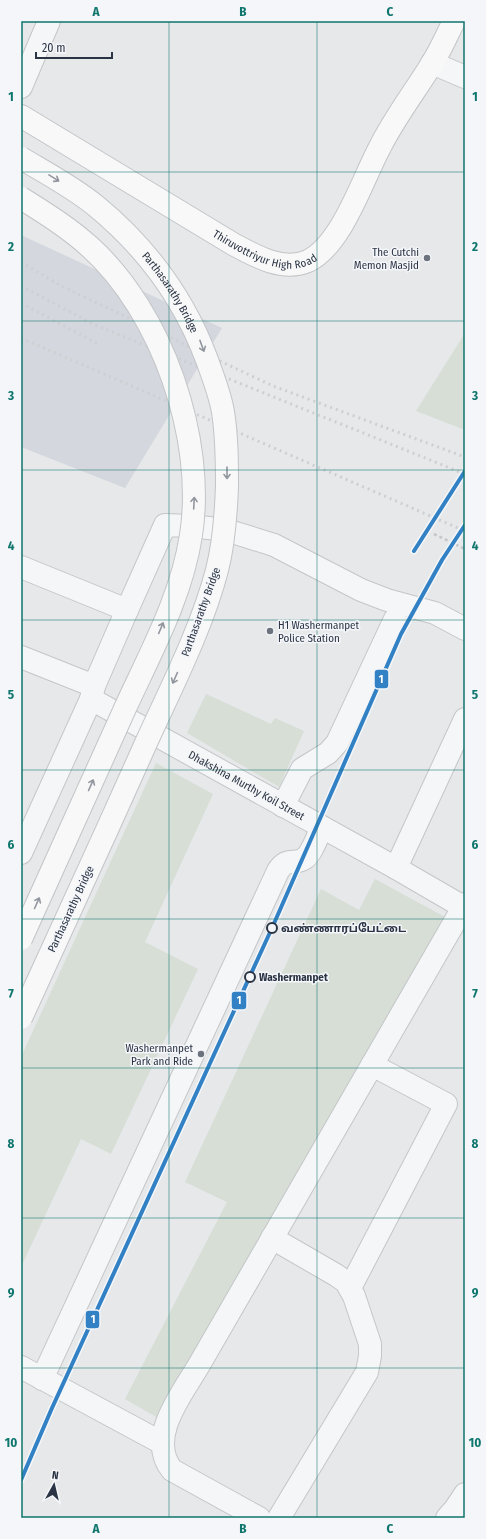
<svg xmlns="http://www.w3.org/2000/svg" width="486" height="1539" font-family="'Fira Sans Condensed','Noto Sans Tamil',sans-serif">
  <rect width="100%" height="100%" fill="#e6e8ea"/>
  <polygon fill="#d4d7dd" points="21,235 222,328 125,488 21,447"/>
  <g fill="#d6ded6">
    <polygon points="465,333 465,430 416,411"/>
    <polygon points="206,694 271,724 275,718 304,731 279,787 187,733"/>
    <polygon points="156,763 213,794 145,942 198,969 111,1154 81,1139 21,1267 21,1057"/>
    <polygon points="375,879 445,917 158,1418 125,1399 227,1202 185,1182 321,889 359,910"/>
  </g>
  <g fill="none" stroke-linecap="round" stroke-linejoin="round">
    <g stroke="#c4c6c8" stroke-width="24">
      <g id="minor">
        <polyline points="432,63 465,77"/>
        <polyline points="21,87 49,21"/>
        <polyline points="21,567 127,610"/>
        <polyline points="21,657 94,686"/>
        <path id="s1" d="M91,699L396,868L465,908"/>
        <polyline points="283,806 302,769 328,753 337,743 395,619"/>
        <polyline points="21,853 91,699 94,686 127,610 165,525 191,526 226,530 274,545 361,590 387,600 435,613 465,629"/>
        <polyline points="396,868 465,719"/>
        <polyline points="272,1238 336,1275 346,1282 354,1296 370,1344 370,1356 367,1372 279,1518"/>
        <polyline points="350,1288 446,1104 372,1065"/>
        <polyline points="21,1367 162,1443"/>
        <path d="M42,1379L278,871C287,856 295,866 305,858C312,853 318,835 322,827"/>
        <path d="M259,1518L172,1470C146,1438 182,1394 199,1365L465,904"/>
        <polyline points="447,1518 455,1509 465,1494"/>
      </g>
    </g>
    <g stroke="#c2c5c8" stroke-width="24">
      <g id="major">
        <path id="s2" d="M21,116L233,244C255,256 283,272 308,261C342,245 363,178 380,147C395,117 416,90 433,62C441,49 447,35 454,21"/>
      </g>
    </g>
    <polyline stroke="#c5c6ca" stroke-width="2.5" stroke-dasharray="3 3" stroke-linecap="butt" points="434,534 465,549"/>
    <use href="#minor" stroke="#f5f6f7" stroke-width="22"/>
    <use href="#major" stroke="#f8f8f8" stroke-width="22"/>
    <g stroke="#cecfd2" stroke-width="3" stroke-dasharray="2 4" stroke-linecap="butt">
      <polyline points="21,262 63,287 273,386 465,457"/>
      <polyline points="21,286 95,325 465,474"/>
      <polyline points="21,303 100,345"/>
      <polyline points="21,338 465,531"/>
    </g>
    <g stroke="#c2c5c8" stroke-width="24" stroke-linecap="butt">
      <g id="major-bridge">
        <path id="s3" d="M21,158C46,173 73,187 96,206C147,248 184,298 207,360C213,377 220,394 223,412C227,437 227,461 227,486C226,514 224,543 217,570C202,628 171,688 146,743C105,835 63,927 21,1018"/>
        <path d="M21,198C45,213 69,228 90,247C162,312 206,439 191,535C182,595 152,650 127,704C92,783 56,861 21,939"/>
      </g>
    </g>
    <use href="#major-bridge" stroke="#f8f8f8" stroke-width="22"/>
    <g stroke="#f4f6f9" stroke-width="7">
      <g id="metro-1">
        <polyline points="414,551 465,471"/>
        <polyline points="21,1480 52,1408 272,928 401,634 442,560 465,525"/>
      </g>
    </g>
    <use href="#metro-1" stroke="#3281c4" stroke-width="4"/>
  </g>
  <defs><path id="oneway-shaft" d="M-6 0H5M1.5-3L5.5 0L1.5 3" fill="none" stroke-width="1.6" stroke-linecap="round" stroke-linejoin="round"/></defs>
  <g stroke="#92969e">
    <use href="#oneway-shaft" transform="translate(54 178) rotate(32)"/>
    <use href="#oneway-shaft" transform="translate(202 346) rotate(70)"/>
    <use href="#oneway-shaft" transform="translate(227 473) rotate(90)"/>
    <use href="#oneway-shaft" transform="translate(194 503) rotate(-87)"/>
    <use href="#oneway-shaft" transform="translate(161 628) rotate(-67)"/>
    <use href="#oneway-shaft" transform="translate(175 678) rotate(114)"/>
    <use href="#oneway-shaft" transform="translate(91 785) rotate(-66)"/>
    <use href="#oneway-shaft" transform="translate(37 903) rotate(-66)"/>
  </g>
  <path fill="none" stroke="#0f766e" stroke-width="1" stroke-opacity="0.55" d="M169,21V1518M317,21V1518M21,172H465M21,321H465M21,470H465M21,620H465M21,770H465M21,919H465M21,1068H465M21,1218H465M21,1368H465"/>
  <g fill="#6c737f" stroke="#f4f6f9" stroke-width="1.5">
    <circle cx="427" cy="258" r="4"/>
    <circle cx="270" cy="631" r="4"/>
    <circle cx="201" cy="1054" r="4"/>
  </g>
  <g fill="#f4f6f9" stroke="#2b3445" stroke-width="2">
    <circle cx="272" cy="928" r="5"/>
    <circle cx="250" cy="977" r="5"/>
  </g>
  <g text-anchor="middle" dominant-baseline="central" stroke-width="3" stroke-linejoin="round" paint-order="stroke">
    <g font-size="11" fill="#2b3445" stroke="#f4f6f9">
      <text stroke="none"><textPath href="#s2" startOffset="281">Thiruvottriyur High Road</textPath></text>
      <text stroke="none"><textPath href="#s3" startOffset="204">Parthasarathy Bridge</textPath></text>
      <text transform="translate(201 612) rotate(-70)">Parthasarathy Bridge</text>
      <text stroke="none"><textPath href="#s1" startOffset="178">Dhakshina Murthy Koil Street</textPath></text>
      <text transform="translate(71 909) rotate(-65)">Parthasarathy Bridge</text>
    </g>
    <g font-size="11" fill="#2b3445" stroke="#f4f6f9" text-anchor="end">
      <text x="419" y="252">The Cutchi<tspan x="419" dy="13">Memon Masjid</tspan></text>
      <text x="278" y="625" text-anchor="start">H1 Washermanpet<tspan x="278" dy="13">Police Station</tspan></text>
      <text x="193" y="1048">Washermanpet<tspan x="193" dy="13">Park and Ride</tspan></text>
    </g>
    <g font-size="11" font-weight="bold" fill="#2b3445" stroke="#f4f6f9" text-anchor="start">
      <text x="281" y="928">வண்ணாரப்பேட்டை</text>
      <text x="259" y="977">Washermanpet</text>
    </g>
  </g>
  <g stroke="#f4f6f9" stroke-width="1.5">
    <rect x="374" y="669" width="15" height="20" rx="4" fill="#3281c4"/>
    <rect x="231" y="991" width="16" height="19" rx="4" fill="#3281c4"/>
    <rect x="85" y="1310" width="15" height="19" rx="4" fill="#3281c4"/>
  </g>
  <g font-size="11" text-anchor="middle" font-weight="bold" fill="#fff">
    <text x="381" y="683">1</text>
    <text x="239" y="1004">1</text>
    <text x="93" y="1323">1</text>
  </g>
  <rect width="486" height="1539" fill="none" stroke="#f4f6f9" stroke-width="44"/>
  <g transform="translate(54 1485) rotate(8)" stroke="#f4f6f9" stroke-width="3" paint-order="stroke">
  <path d="M0-3L7 15L0 10L-7 15Z" fill="#2b3445"/>
  <text y="-6" font-size="11" font-weight="bold" text-anchor="middle" fill="#2b3445">N</text>
  </g>
  <path d="M36 52v6h76v-6" fill="none" stroke="#2b3445" stroke-width="2"/>
  <text x="42" y="52" font-size="12" fill="#2b3445" stroke="#f4f6f9" stroke-width="3" paint-order="stroke">20 m</text>
  <rect x="22" y="22" width="442" height="1495" fill="none" stroke="#0f766e" stroke-width="1.5"/>
  <g font-size="13" text-anchor="middle" font-weight="bold" fill="#0f766e">
    <text x="96" y="16">A</text>
    <text x="243" y="16">B</text>
    <text x="390" y="16">C</text>
    <text x="11" y="101">1</text>
    <text x="475" y="101">1</text>
    <text x="11" y="251">2</text>
    <text x="475" y="251">2</text>
    <text x="11" y="400">3</text>
    <text x="475" y="400">3</text>
    <text x="11" y="550">4</text>
    <text x="475" y="550">4</text>
    <text x="11" y="699">5</text>
    <text x="475" y="699">5</text>
    <text x="11" y="849">6</text>
    <text x="475" y="849">6</text>
    <text x="11" y="998">7</text>
    <text x="475" y="998">7</text>
    <text x="11" y="1148">8</text>
    <text x="475" y="1148">8</text>
    <text x="11" y="1297">9</text>
    <text x="475" y="1297">9</text>
    <text x="11" y="1447">10</text>
    <text x="475" y="1447">10</text>
    <text x="96" y="1533">A</text>
    <text x="243" y="1533">B</text>
    <text x="390" y="1533">C</text>
  </g>
</svg>
